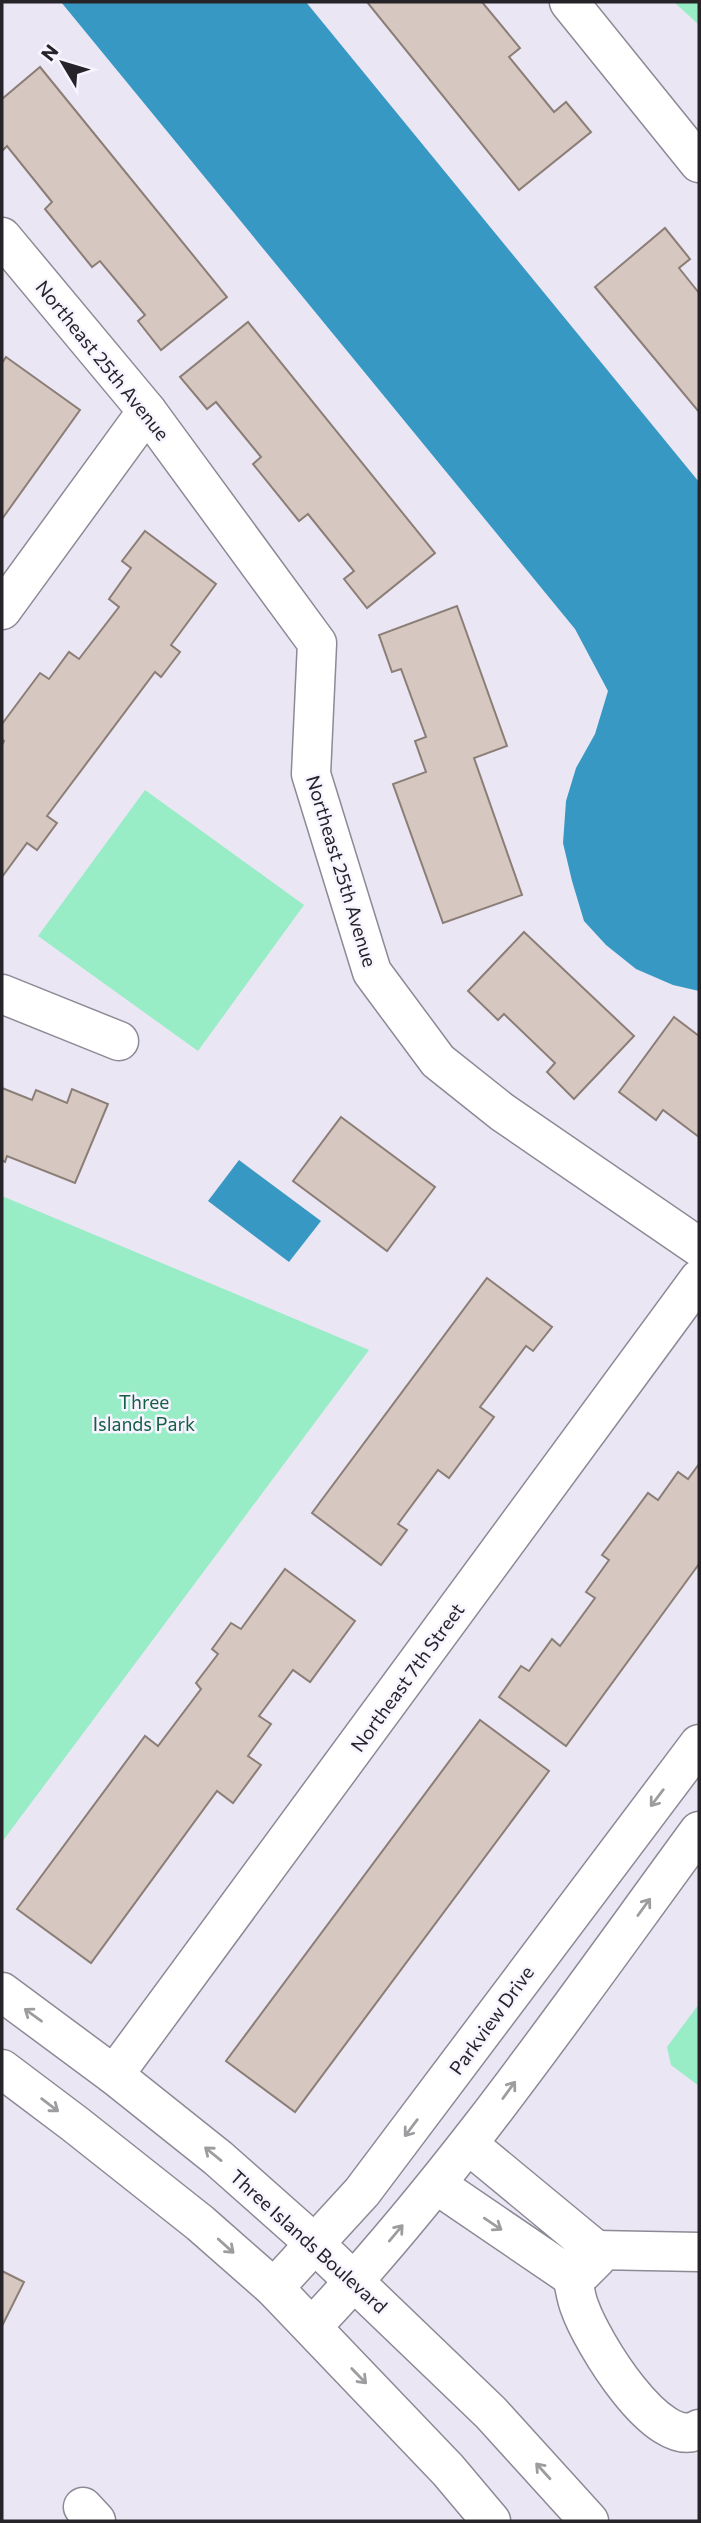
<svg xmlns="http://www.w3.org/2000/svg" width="701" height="2523" font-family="Commissioner,sans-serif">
  <rect width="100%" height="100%" fill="#ebe6f4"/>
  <g fill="#98edc7">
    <polygon points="674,2 699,2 699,25"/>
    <polygon points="145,790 304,905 198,1051 38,936"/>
    <polygon points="2,1196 369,1350 2,1842"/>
    <polygon points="699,2004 699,2086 671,2065 667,2047"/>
  </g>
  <g fill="#3898c4">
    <polygon points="61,2 306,2 699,482 699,991 673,985 636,969 606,945 584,921 572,881 563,843 566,801 576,768 595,734 608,691 575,629"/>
    <polygon points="239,1160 321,1221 289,1262 208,1201"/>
  </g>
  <g fill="#d6c8c1" stroke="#8b7e77" stroke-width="2">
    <polygon points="367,2 482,2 520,48 509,57 554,112 566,102 591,132 519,190"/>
    <polygon points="40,67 227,297 161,350 138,321 145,315 100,261 92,267 45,209 52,202 7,146 2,151 2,99"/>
    <polygon points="665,228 690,259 679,268 699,293 699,412 595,287"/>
    <polygon points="248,322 435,553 367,608 344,579 354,571 308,514 299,521 253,464 261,457 216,402 207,409 180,377"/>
    <polygon points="6,357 80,410 2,519 2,363"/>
    <polygon points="145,531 216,584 171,645 180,652 161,677 155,672 47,816 57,823 37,850 27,843 2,877 2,745 4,741 2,739 2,724 40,673 49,679 69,652 79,659 119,607 109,599 131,568 122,561"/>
    <polygon points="457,606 507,746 474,758 522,895 443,923 393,784 426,772 415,741 426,737 401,669 392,672 379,635"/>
    <polygon points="524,932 634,1036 574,1099 547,1072 555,1063 504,1014 498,1020 468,991"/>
    <polygon points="674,1017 699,1036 699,1137 663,1110 656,1120 619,1092"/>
    <polygon points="2,1088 32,1100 36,1090 67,1103 72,1089 108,1104 75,1183 7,1156 5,1162 2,1160"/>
    <polygon points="341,1117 435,1187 387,1251 293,1181"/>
    <polygon points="487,1278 552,1327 533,1351 526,1346 480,1407 494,1417 449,1478 438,1470 398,1524 407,1530 381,1565 312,1513"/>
    <polygon points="699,1464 699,1564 566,1746 499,1697 521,1666 529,1671 552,1639 560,1646 595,1598 586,1592 609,1560 602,1555 648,1493 658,1500 678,1472 688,1479"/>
    <polygon points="285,1569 355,1621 310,1682 293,1670 259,1716 271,1724 248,1756 261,1765 233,1803 217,1791 91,1963 17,1909 145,1736 158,1746 201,1689 196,1683 218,1654 212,1649 231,1623 241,1629"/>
    <polygon points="480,1720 549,1771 295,2112 226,2061"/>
    <polygon points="2,2271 24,2282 2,2326"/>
  </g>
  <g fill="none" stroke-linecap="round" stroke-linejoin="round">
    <g stroke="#8d8995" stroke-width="41">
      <g id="minor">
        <polyline points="569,2 699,163"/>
        <polyline points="2,237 147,411 317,643 311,774 372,972 438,1061 502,1112 699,1247"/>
        <polyline points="2,610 147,411"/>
        <polyline points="2,994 119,1041"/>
        <polyline points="2,1992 114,2075 218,2158 315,2244 491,2413 589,2521"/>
        <polyline points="2,2069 75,2124 200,2223 274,2288 448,2470 491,2521"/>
        <polyline points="114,2075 699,1279"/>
        <polyline points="437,2185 572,2277 582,2273 597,2258 596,2250 469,2145"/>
        <polyline points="596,2250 699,2252"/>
        <path d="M572,2277C575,2287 576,2299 580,2308C591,2340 659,2454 699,2429"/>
        <polyline points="274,2288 362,2192 699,1744"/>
        <path d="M312,2327C456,2174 575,2000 699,1831"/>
        <polyline points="83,2507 96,2521"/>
      </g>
    </g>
    <use href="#minor" stroke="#fff" stroke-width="38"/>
  </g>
  <defs><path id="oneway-shaft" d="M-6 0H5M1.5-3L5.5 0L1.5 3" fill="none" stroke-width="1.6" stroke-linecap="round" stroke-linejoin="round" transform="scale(1.75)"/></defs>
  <g stroke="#9d9c9f">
    <use href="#oneway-shaft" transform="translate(657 1798) rotate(127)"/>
    <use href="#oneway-shaft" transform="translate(644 1907) rotate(-54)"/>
    <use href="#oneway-shaft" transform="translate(33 2015) rotate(-144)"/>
    <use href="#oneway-shaft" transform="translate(509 2090) rotate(-54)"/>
    <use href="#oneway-shaft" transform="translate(50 2105) rotate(37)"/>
    <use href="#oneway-shaft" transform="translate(411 2128) rotate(127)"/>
    <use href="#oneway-shaft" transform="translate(213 2154) rotate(-141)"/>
    <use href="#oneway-shaft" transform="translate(493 2224) rotate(34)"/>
    <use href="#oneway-shaft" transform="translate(396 2233) rotate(-50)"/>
    <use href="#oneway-shaft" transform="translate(226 2246) rotate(42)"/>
    <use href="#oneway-shaft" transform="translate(359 2376) rotate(46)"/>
    <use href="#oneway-shaft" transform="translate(543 2471) rotate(-132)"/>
  </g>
  <g text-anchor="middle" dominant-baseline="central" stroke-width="5" stroke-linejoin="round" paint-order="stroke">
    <g font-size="19" fill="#262429" stroke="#f7f4ff">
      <text transform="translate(103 360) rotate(51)">Northeast 25th Avenue</text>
      <text transform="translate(342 871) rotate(73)">Northeast 25th Avenue</text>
      <text transform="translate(407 1677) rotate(-54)">Northeast 7th Street</text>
      <text transform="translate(491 2020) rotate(-54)">Parkview Drive</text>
      <text transform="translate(309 2241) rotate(42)">Three Islands Boulevard</text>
    </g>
    <g font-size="19" fill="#155f45" stroke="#f7f4ff">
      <text x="144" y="1401">Three<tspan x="144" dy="22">Islands Park</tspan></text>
    </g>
  </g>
  <rect width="701" height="2523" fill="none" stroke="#262429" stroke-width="7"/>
  <g transform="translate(63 63) rotate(308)" stroke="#f7f4ff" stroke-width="5" paint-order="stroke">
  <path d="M0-5L12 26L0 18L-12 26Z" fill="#262429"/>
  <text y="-10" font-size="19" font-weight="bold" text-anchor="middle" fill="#262429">N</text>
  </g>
</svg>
